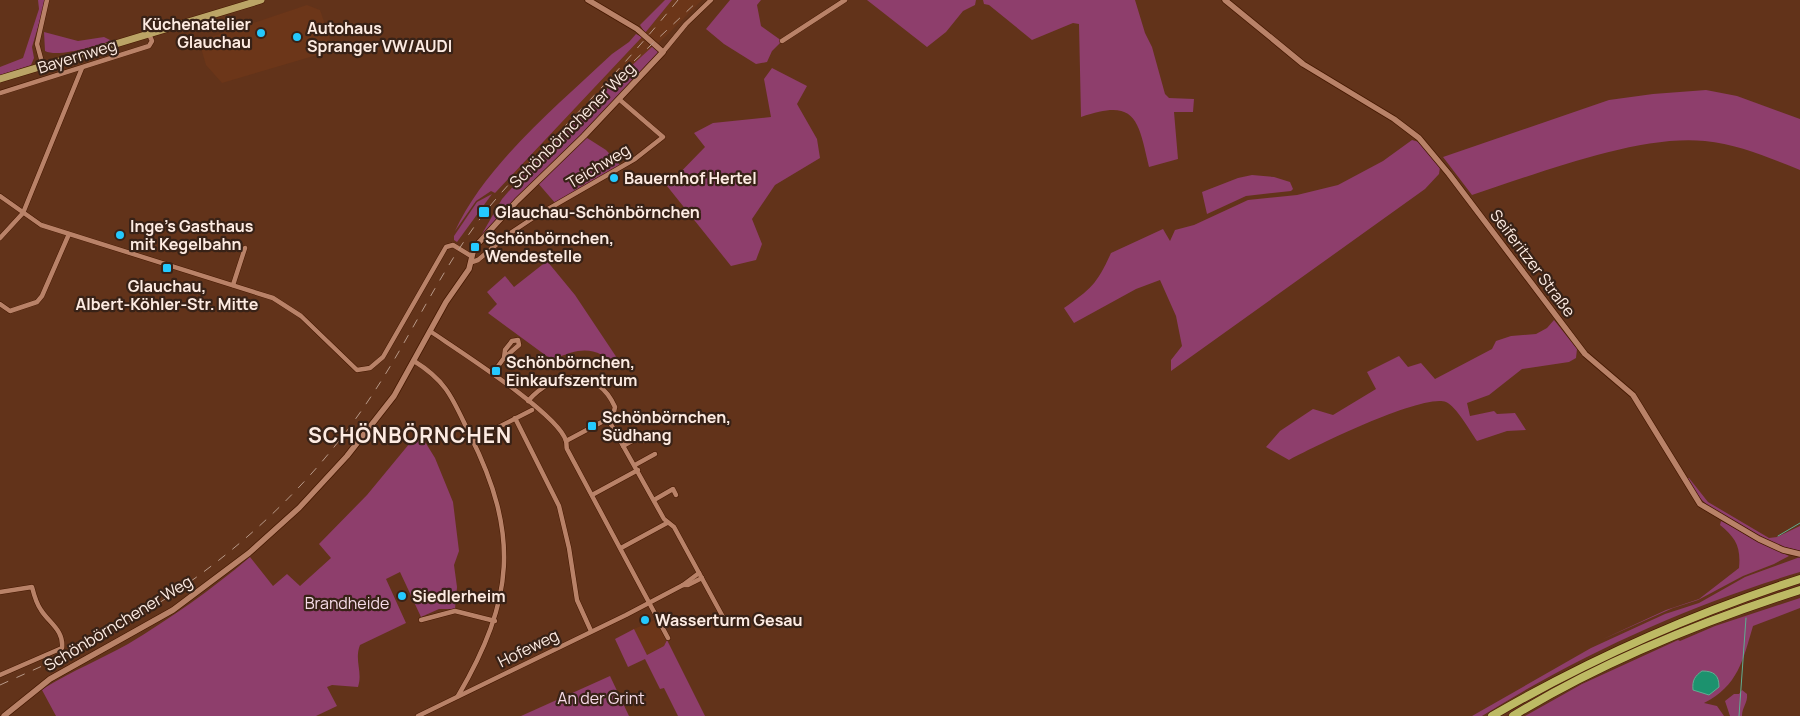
<svg xmlns="http://www.w3.org/2000/svg" width="1800" height="716" font-family="Manrope,sans-serif">
  <rect width="100%" height="100%" fill="#62331a"/>
  <g fill="#6c3619">
    <polygon points="672,0 702,0 666,36 593,101 518,182 511,176 642,37"/>
    <polygon points="307,5 320,10 334,50 222,83 206,65 199,41"/>
    <polygon points="657,619 667,640 664,646 647,655 634,629"/>
  </g>
  <g fill="#8e3e6c">
    <polygon points="38,0 47,0 44,10 40,9 43,10 32,47 34,58 31,65 0,75 0,67 23,58 39,9"/>
    <polygon points="665,0 672,0 645,33 640,25"/>
    <polygon points="730,0 761,0 757,5 761,26 782,41 772,51 767,62 756,64 724,44 706,29"/>
    <polygon points="867,0 976,0 975,5 963,11 946,32 927,47"/>
    <path d="M983,0H1135L1145,33L1152,47L1165,94L1169,98L1194,99L1193,112H1174L1178,159L1149,167C1138,119 1136,98 1081,117L1079,24L1073,23L1032,40L989,5L984,4Z"/>
    <path d="M44,32L78,41L104,37L112,41C97,45 59,58 45,51Z"/>
    <path d="M636,34L642,37L495,193L491,191L476,201L455,231C486,164 558,105 612,54L629,42Z"/>
    <polygon points="653,46 658,51 657,56 478,241 502,199 530,167 593,101"/>
    <polygon points="772,68 807,86 797,104 817,139 820,158 775,185 752,219 762,244 756,260 731,266 667,186 705,147 694,133 713,123 771,117 764,79"/>
    <path d="M1706,90L1737,96L1800,119V170C1769,158 1738,144 1705,141C1638,134 1537,174 1472,195L1443,157L1609,100L1653,94Z"/>
    <polygon points="584,136 606,150 621,166 556,204 537,182"/>
    <path d="M1412,140L1419,142L1440,167L1439,174L1425,189L1171,371V360L1182,346L1176,316L1160,280L1136,289L1074,323L1064,308C1091,289 1097,284 1111,253L1163,229L1170,241L1175,230L1194,225L1248,200L1297,195L1338,185L1383,161Z"/>
    <polygon points="1252,175 1274,177 1290,182 1293,189 1291,191 1246,196 1207,214 1202,192 1238,178"/>
    <polygon points="492,194 457,242 454,240 454,236 477,202"/>
    <path d="M547,261L575,295L623,367C593,348 586,345 552,360L488,313L497,304L487,292L505,276L514,287Z"/>
    <path d="M1554,320L1577,349L1576,358L1569,362L1522,369L1489,395L1467,403L1470,416L1494,411L1497,414L1515,413L1526,430L1507,431L1477,441C1470,431 1456,406 1446,402C1423,393 1313,447 1289,460L1266,447L1280,431L1313,409L1333,415L1376,389L1367,372L1399,356L1408,367L1421,363L1435,379L1492,349L1496,341L1511,336L1536,334L1547,328Z"/>
    <path d="M419,432L435,458L453,502L459,551L454,565L457,587L455,609H439L421,617L400,572L386,579L406,623L360,645C354,660 363,672 358,687L332,685L327,687L337,706L316,716H56L42,690L46,687C72,671 101,659 128,644C171,618 211,590 250,557L273,586L287,574L300,586L331,558L319,544L367,495Z"/>
    <polygon points="1686,478 1689,478 1708,502 1769,538 1777,537 1800,526 1800,551 1776,545 1709,507 1700,498"/>
    <path d="M1721,521L1789,556L1774,564L1743,576L1698,600L1673,608L1601,640L1666,610L1699,599L1739,568C1741,547 1736,538 1720,525Z"/>
    <path d="M1800,557V572C1690,605 1581,654 1482,716H1472L1591,648L1665,614L1699,603L1745,577Z"/>
    <path d="M1800,598V608L1753,626C1743,660 1738,686 1704,703L1717,706L1724,716H1525L1582,684L1678,640L1680,641L1715,626Z"/>
    <polygon points="634,629 647,655 664,646 667,640 705,716 678,716 664,688 660,689 645,659 628,667 615,639"/>
    <polygon points="610,676 629,716 521,716"/>
    <path d="M1742,690L1747,694C1748,703 1742,707 1742,716H1730L1725,701L1734,694H1739Z"/>
  </g>
  <path fill="#1c926e" stroke="#60ad91" d="M1702,671C1714,671 1719,675 1719,687L1709,695L1693,690C1692,680 1695,676 1702,671Z"/>
  <g fill="none" stroke-linecap="round" stroke-linejoin="round">
    <g stroke="#60ad91" stroke-width="1">
      <polyline points="1778,536 1800,523"/>
      <polyline points="1739,716 1746,618"/>
    </g>
    <g stroke="#451800" stroke-width="5.5">
      <g id="street">
        <polyline points="782,41 845,0"/>
        <polyline points="663,52 686,24 711,0"/>
        <polyline points="43,66 37,44 47,0"/>
        <polyline points="0,93 149,46 152,41 149,34"/>
        <polyline points="0,196 41,225 273,298 301,316 357,370 370,368 383,357 446,247 453,245 471,256"/>
        <polyline points="485,237 493,246"/>
        <polyline points="0,238 23,213 82,68"/>
        <polyline points="472,262 478,260 509,234 536,216 635,159 663,137 620,100"/>
        <polyline points="233,285 245,248"/>
        <polyline points="0,304 10,311 37,302 42,296 69,234"/>
        <path d="M430,331C456,349 559,414 566,441C567,444 566,446 567,449L668,638"/>
        <path d="M414,361C448,382 453,400 470,435C520,535 514,600 458,696"/>
        <polyline points="493,373 504,358 519,345 518,340 512,341 505,350 504,358"/>
        <path d="M528,401C554,371 597,366 615,407L613,416L566,441"/>
        <polyline points="515,418 559,506 569,548 577,600 591,631"/>
        <polyline points="608,419 664,519 674,527 723,617"/>
        <polyline points="473,440 532,410"/>
        <polyline points="623,446 641,436 644,441"/>
        <polyline points="635,465 655,454"/>
        <polyline points="592,495 638,470"/>
        <polyline points="654,500 673,489 676,495"/>
        <polyline points="621,548 667,523"/>
        <polyline points="683,585 688,585 702,578"/>
        <path d="M0,592L32,587C34,595 36,603 41,610C49,623 64,630 62,648L0,675"/>
        <polyline points="421,620 455,611 495,621"/>
        <polyline points="418,716 626,615 683,585 699,573"/>
      </g>
    </g>
    <g stroke="#451800" stroke-width="7">
      <g id="secondary">
        <polyline points="1225,0 1303,64 1394,119 1419,138 1449,174 1585,354 1633,395 1700,504 1759,539 1783,550 1800,554"/>
        <polyline points="4,716 50,679 173,610 249,553 299,508 347,456 394,396 446,302 469,269 474,248 517,201 584,136 663,52 637,29 588,0"/>
      </g>
    </g>
    <g stroke="#451800" stroke-width="8">
      <polyline id="primary" points="0,79 261,0"/>
    </g>
    <g stroke="#451800" stroke-width="9">
      <g id="highway">
        <path d="M1492,716C1590,659 1692,614 1800,579"/>
        <path d="M1513,716C1603,661 1700,622 1800,590"/>
      </g>
    </g>
    <use href="#street" stroke="#b98268" stroke-width="4.5"/>
    <use href="#secondary" stroke="#b98268" stroke-width="5.5"/>
    <use href="#primary" stroke="#bba466" stroke-width="7"/>
    <use href="#highway" stroke="#bdba64" stroke-width="8"/>
    <g stroke="#b89988" stroke-width="1" stroke-dasharray="9 9" stroke-linecap="butt">
      <polyline points="634,61 699,0"/>
      <path d="M0,685C33,670 66,656 98,639C208,580 306,497 374,392C413,333 442,267 486,211C510,181 539,153 566,125C605,85 643,43 678,0"/>
    </g>
  </g>
  <g fill="#24c9fe" stroke="#382217" stroke-width="2">
    <circle cx="261" cy="33" r="5"/>
    <circle cx="297" cy="37" r="5"/>
    <circle cx="614" cy="178" r="5"/>
    <rect x="478" y="206" width="12" height="12" rx="2.5"/>
    <circle cx="120" cy="235" r="5"/>
    <rect x="470" y="242" width="10" height="10" rx="2.5"/>
    <rect x="162" y="263" width="10" height="10" rx="2.5"/>
    <rect x="491" y="366" width="10" height="10" rx="2.5"/>
    <rect x="587" y="421" width="10" height="10" rx="2.5"/>
    <circle cx="402" cy="596" r="5"/>
    <circle cx="645" cy="620" r="5"/>
  </g>
  <g text-anchor="middle" dominant-baseline="central" stroke-width="4.5" stroke-linejoin="round" paint-order="stroke">
    <g font-size="16" font-weight="bold" fill="#fdebe2" stroke="#382217" text-anchor="start">
      <text x="251" y="24" text-anchor="end">Küchenatelier<tspan x="251" dy="18">Glauchau</tspan></text>
      <text x="307" y="28">Autohaus<tspan x="307" dy="18">Spranger VW/AUDI</tspan></text>
      <text x="624" y="178">Bauernhof Hertel</text>
      <text x="495" y="212">Glauchau-Schönbörnchen</text>
      <text x="130" y="226">Inge's Gasthaus<tspan x="130" dy="18">mit Kegelbahn</tspan></text>
      <text x="485" y="238">Schönbörnchen,<tspan x="485" dy="18">Wendestelle</tspan></text>
      <text x="167" y="286" text-anchor="middle">Glauchau,<tspan x="167" dy="18">Albert-Köhler-Str. Mitte</tspan></text>
      <text x="506" y="362">Schönbörnchen,<tspan x="506" dy="18">Einkaufszentrum</tspan></text>
      <text x="602" y="417">Schönbörnchen,<tspan x="602" dy="18">Südhang</tspan></text>
      <text x="412" y="596">Siedlerheim</text>
      <text x="655" y="620">Wasserturm Gesau</text>
    </g>
    <g font-size="16" fill="#fdebe2" stroke="#382217">
      <text transform="translate(77 56) rotate(-17)">Bayernweg</text>
      <text transform="translate(572 125) rotate(-45)">Schönbörnchener Weg</text>
      <text transform="translate(598 166) rotate(-31)">Teichweg</text>
      <text transform="translate(1533 263) rotate(53)">Seiferitzer Straße</text>
      <text transform="translate(118 623) rotate(-31)">Schönbörnchener Weg</text>
      <text transform="translate(528 648) rotate(-26)">Hofeweg</text>
    </g>
    <g font-size="16" fill="#f6dbe8" stroke="#382217">
      <text x="347" y="603">Brandheide</text>
      <text x="601" y="698">An der Grint</text>
    </g>
    <g font-size="21" font-weight="bold" letter-spacing="1" fill="#fdebe2" stroke="#382217">
      <text x="410" y="435">SCHÖNBÖRNCHEN</text>
    </g>
  </g>
</svg>
